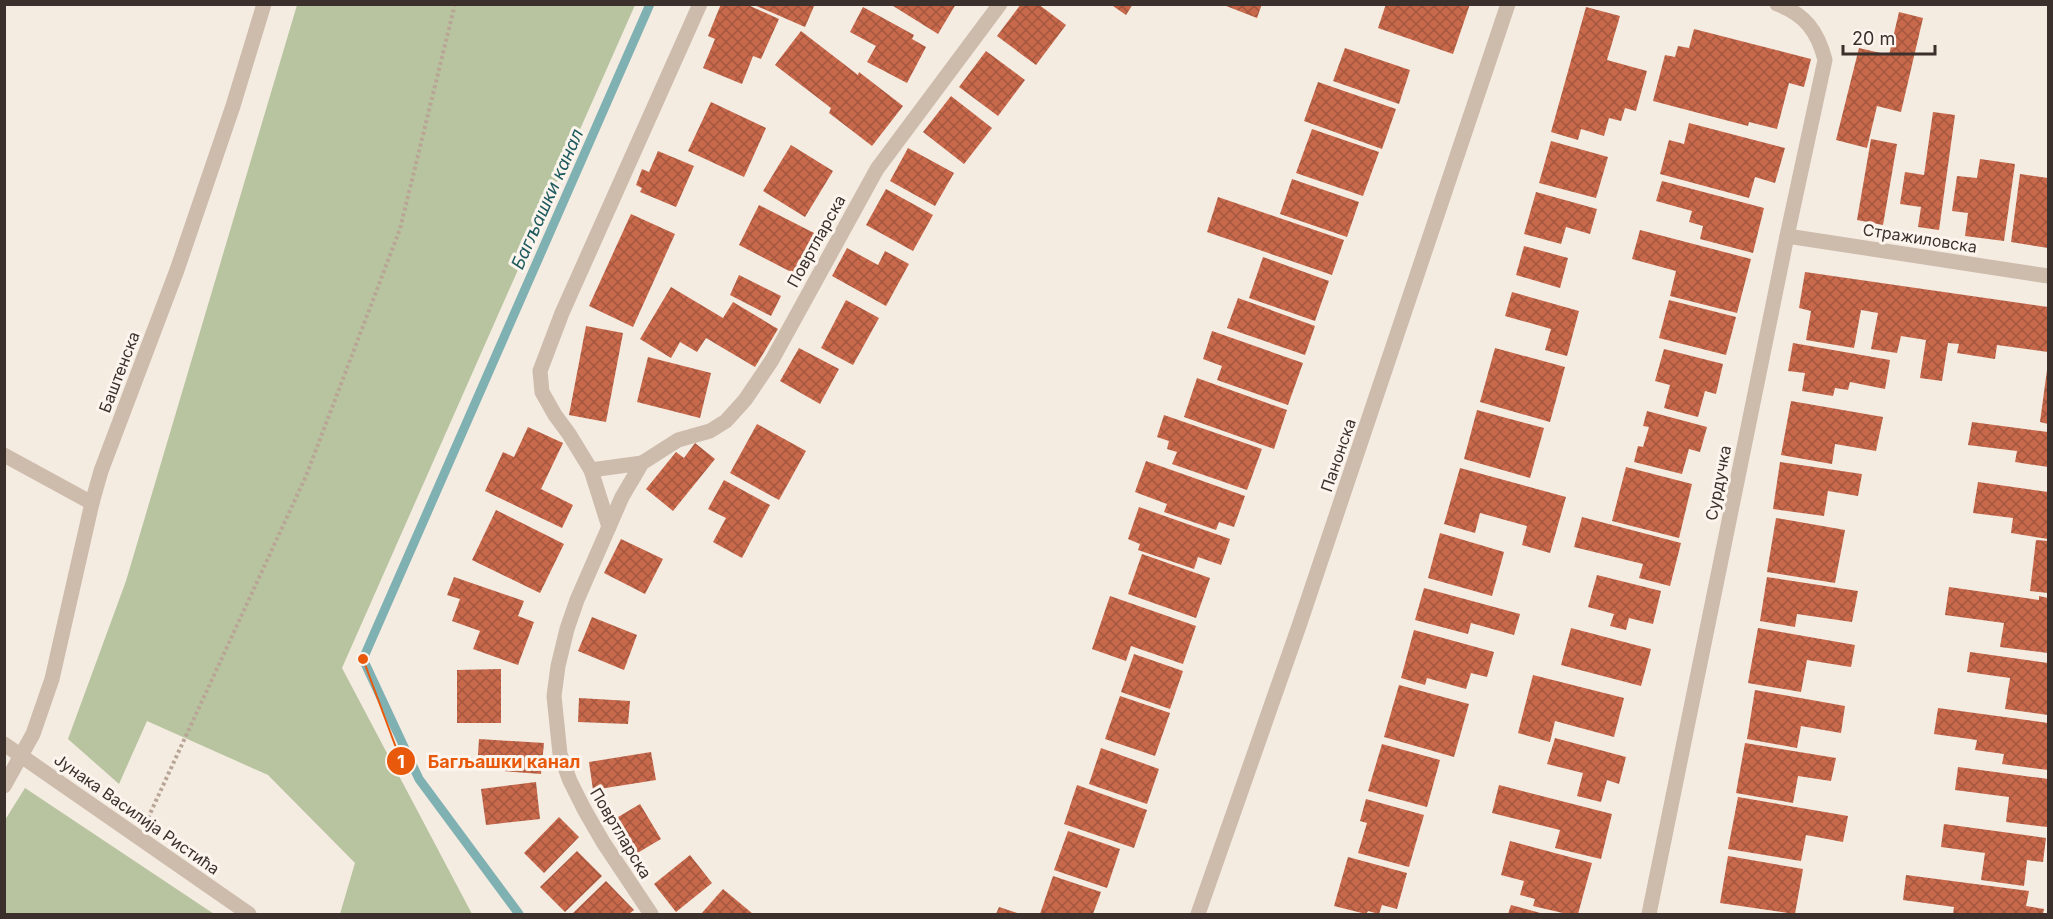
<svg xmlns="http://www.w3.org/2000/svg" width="2053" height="919" font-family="Inter,sans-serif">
  <defs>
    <pattern id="building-cross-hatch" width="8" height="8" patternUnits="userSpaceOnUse" patternTransform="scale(1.5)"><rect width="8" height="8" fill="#c8694b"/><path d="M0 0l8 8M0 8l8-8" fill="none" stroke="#a4573f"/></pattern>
  </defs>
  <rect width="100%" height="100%" fill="#f4ebe1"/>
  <g fill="#b8c4a0">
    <polygon points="297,5 635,5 342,668 472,914 340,914 355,863 268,775 147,721 119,784 68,739 126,581"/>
    <polygon points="25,788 214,914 5,914 5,820"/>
  </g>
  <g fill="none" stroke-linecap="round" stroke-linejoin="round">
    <polyline stroke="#7fb0b2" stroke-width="9" points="519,914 419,779 363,659 650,4"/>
  </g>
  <g fill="url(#building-cross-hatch)">
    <polygon points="721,4 746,4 779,19 761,59 753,56 742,84 703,68 715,39 708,36"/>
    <polygon points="752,4 815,4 805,27"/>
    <polygon points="890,4 956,4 938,34"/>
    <polygon points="1021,4 1038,4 1066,25 1036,65 997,36"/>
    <polygon points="1110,4 1133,4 1126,15"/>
    <polygon points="1221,4 1262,4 1257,18"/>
    <polygon points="1386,4 1470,4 1453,54 1378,28"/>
    <polygon points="863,7 914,35 912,39 926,47 907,83 867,62 876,46 850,32"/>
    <polygon points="1586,7 1620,16 1607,60 1647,71 1636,111 1625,108 1621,121 1609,118 1604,136 1581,129 1578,140 1551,132"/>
    <polygon points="1899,12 1923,18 1901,112 1877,106 1867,148 1836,140 1859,48 1889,55"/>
    <polygon points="1694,29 1811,59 1804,87 1789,83 1777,129 1749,122 1748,126 1653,101 1665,55 1675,57 1678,46 1689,48"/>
    <polygon points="801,31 858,75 859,72 903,106 872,146 829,113 831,108 775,65"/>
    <polygon points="1345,48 1410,70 1399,104 1333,81"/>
    <polygon points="986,51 1025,80 998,116 959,87"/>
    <polygon points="1318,82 1396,109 1382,149 1304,121"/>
    <polygon points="951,96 992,128 964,164 923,132"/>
    <polygon points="711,102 766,128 744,177 688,151"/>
    <polygon points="1933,112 1955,115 1939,230 1918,227 1921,207 1900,204 1905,172 1924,175"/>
    <polygon points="1689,123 1785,148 1775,183 1755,177 1749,198 1660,174 1669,140 1684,144"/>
    <polygon points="1312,129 1379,152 1363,196 1296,173"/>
    <polygon points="1871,139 1897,144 1883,225 1857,220"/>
    <polygon points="1551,141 1608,157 1596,198 1539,183"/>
    <polygon points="791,145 833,171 805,217 763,191"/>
    <polygon points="908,148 954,173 935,206 890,181"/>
    <polygon points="658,151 694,166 676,207 640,192 642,188 636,185 642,169 649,172"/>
    <polygon points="1980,159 2015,164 2004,241 1965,236 1968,213 1952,211 1957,176 1977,178"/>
    <polygon points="2020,174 2048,178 2048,248 2011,242"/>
    <polygon points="1292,179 1359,202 1347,237 1280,214"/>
    <polygon points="1662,181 1764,208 1753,253 1700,239 1703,226 1689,222 1692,211 1656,201"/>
    <polygon points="886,189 933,215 913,251 866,225"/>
    <polygon points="1536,192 1597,209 1590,234 1566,227 1561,244 1524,234"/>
    <polygon points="1218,197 1344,240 1332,275 1207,232"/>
    <polygon points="759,205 818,235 797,275 739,245"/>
    <polygon points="631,214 675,234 633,327 589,306"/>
    <polygon points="1640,230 1751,259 1737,313 1670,296 1676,271 1632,259"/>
    <polygon points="1524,246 1568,258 1560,288 1516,275"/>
    <polygon points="847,248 878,265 885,251 909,264 886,306 832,276"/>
    <polygon points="1263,257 1329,281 1315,321 1249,298"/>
    <polygon points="1805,272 2048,307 2048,352 1997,345 1995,359 1957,353 1959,344 1948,343 1942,381 1920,378 1926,340 1901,336 1897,353 1871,349 1878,313 1861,310 1854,348 1806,340 1811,311 1799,308"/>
    <polygon points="739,275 781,296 771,316 730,295"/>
    <polygon points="671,287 723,318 733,302 778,329 755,367 706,338 697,352 680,342 671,358 640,339"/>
    <polygon points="1512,292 1579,311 1567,356 1545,350 1551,329 1505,316"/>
    <polygon points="1238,298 1315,326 1305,355 1227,328"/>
    <polygon points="846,300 879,318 853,365 821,348"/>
    <polygon points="1669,300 1736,317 1726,355 1659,338"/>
    <polygon points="586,326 623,333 606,422 569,415"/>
    <polygon points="1212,331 1303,363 1288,405 1217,380 1222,366 1203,359"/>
    <polygon points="1793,343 1890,360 1885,389 1850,382 1848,390 1835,388 1833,396 1802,391 1805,373 1788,371"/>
    <polygon points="799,348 839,369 820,404 780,381"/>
    <polygon points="1495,348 1565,367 1550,422 1480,402"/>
    <polygon points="1664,349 1723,364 1716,394 1705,391 1698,417 1664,408 1670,385 1655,381"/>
    <polygon points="648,357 711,373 700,418 637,402"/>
    <polygon points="2047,370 2048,370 2048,424 2040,422"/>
    <polygon points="1197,378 1287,410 1274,449 1184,417"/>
    <polygon points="1791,401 1883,417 1876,451 1835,444 1832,464 1781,455"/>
    <polygon points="1477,410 1544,428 1530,478 1464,459"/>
    <polygon points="1647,411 1707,427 1700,452 1689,449 1682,474 1634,462 1638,446 1643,447 1649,427 1643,426"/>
    <polygon points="1164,415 1262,449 1247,490 1172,464 1177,452 1167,449 1169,441 1157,437"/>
    <polygon points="1972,422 2048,432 2048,467 2015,462 2017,451 1968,445"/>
    <polygon points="757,424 806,451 779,500 730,473"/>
    <polygon points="528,427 563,443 541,489 573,505 562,528 485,491 503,452 514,457"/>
    <polygon points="695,443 715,459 673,511 646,489 676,452 684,458"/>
    <polygon points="1146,461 1245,496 1234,527 1219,522 1216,530 1164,512 1167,504 1135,492"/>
    <polygon points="1780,462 1862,474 1858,496 1828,491 1824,516 1773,509"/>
    <polygon points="1626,467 1692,484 1679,538 1612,521"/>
    <polygon points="1460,468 1566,497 1550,553 1522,545 1527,526 1480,513 1475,533 1444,524"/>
    <polygon points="724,480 770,505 742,558 713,542 726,518 708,509"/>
    <polygon points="1978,482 2048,492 2048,539 2011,533 2013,518 1973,513"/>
    <polygon points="1139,507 1230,539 1221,565 1198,557 1194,569 1138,550 1140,544 1128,539"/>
    <polygon points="496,510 564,544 540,593 472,560"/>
    <polygon points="1582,517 1681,543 1670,586 1639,578 1643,564 1574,547"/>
    <polygon points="1776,518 1845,530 1835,583 1767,572"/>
    <polygon points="1440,533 1504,552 1492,596 1428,578"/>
    <polygon points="621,539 663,559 645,594 604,573"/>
    <polygon points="2036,540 2048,541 2048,593 2030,591"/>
    <polygon points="1142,554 1210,578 1196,618 1128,594"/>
    <polygon points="1597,575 1661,591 1653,624 1629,618 1626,630 1610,626 1614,614 1588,607"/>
    <polygon points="454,577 524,601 518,616 534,622 518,665 473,649 480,631 452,621 460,599 447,595"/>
    <polygon points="1767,577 1858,591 1852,622 1797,614 1795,627 1760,621"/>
    <polygon points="1949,587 2039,600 2039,596 2048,598 2048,653 2000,647 2004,623 1945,615"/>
    <polygon points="1424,588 1520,614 1514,635 1471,623 1468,634 1415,620"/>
    <polygon points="1110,596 1196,626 1183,664 1131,646 1126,661 1092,649"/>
    <polygon points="592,617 637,635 624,670 578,651"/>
    <polygon points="1571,628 1651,649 1641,686 1561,665"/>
    <polygon points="1758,628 1855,645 1851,667 1807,660 1801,692 1748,683"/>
    <polygon points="1414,630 1494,652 1487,677 1471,673 1466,689 1427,678 1425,685 1401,678"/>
    <polygon points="1970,652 2048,663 2048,715 2005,709 2010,678 1967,672"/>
    <polygon points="1134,654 1183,671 1170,709 1121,692"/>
    <polygon points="501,669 501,723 457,723 457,670"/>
    <polygon points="1533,675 1624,698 1614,737 1555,721 1550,742 1518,733"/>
    <polygon points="1399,685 1469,704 1454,757 1384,737"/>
    <polygon points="1755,690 1845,706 1841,733 1801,726 1797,748 1747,739"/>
    <polygon points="1120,696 1170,713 1155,756 1105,739"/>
    <polygon points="579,698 630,701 628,724 578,722"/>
    <polygon points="1938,708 2048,723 2048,770 2002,764 2004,754 1975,750 1977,740 1934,734"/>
    <polygon points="1555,738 1626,757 1619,784 1607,780 1601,802 1577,796 1583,773 1547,764"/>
    <polygon points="479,739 544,743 541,774 477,769"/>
    <polygon points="1745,743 1836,758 1831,781 1798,776 1793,803 1736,793"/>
    <polygon points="1382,744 1440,760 1427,807 1368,791"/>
    <polygon points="1101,748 1159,769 1147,804 1089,784"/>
    <polygon points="651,752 656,780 593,790 589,762"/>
    <polygon points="1958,767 2048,779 2047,827 2006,822 2009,797 1955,790"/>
    <polygon points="536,782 540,819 486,825 481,789"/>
    <polygon points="1077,785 1147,810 1134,848 1064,824"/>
    <polygon points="1499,785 1612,814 1601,859 1555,848 1560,830 1492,813"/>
    <polygon points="1738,797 1848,816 1843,842 1806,835 1801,861 1728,849"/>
    <polygon points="1366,799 1424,815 1409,867 1358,853 1367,823 1360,821"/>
    <polygon points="640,804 661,839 629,858 608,823"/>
    <polygon points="559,817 579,837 544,873 524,853"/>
    <polygon points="1944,824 2046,838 2043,862 2027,860 2024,886 1981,880 1985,853 1941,847"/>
    <polygon points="1068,831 1120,849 1107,888 1054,870"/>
    <polygon points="1510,841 1592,863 1578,914 1567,914 1533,906 1535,899 1520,895 1524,881 1501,875"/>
    <polygon points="577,851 602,876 565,912 540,887"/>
    <polygon points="690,855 712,883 676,912 654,884"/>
    <polygon points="1728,856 1803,869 1795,914 1720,903"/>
    <polygon points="1348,857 1407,873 1397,909 1382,905 1379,914 1368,911 1366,914 1334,906"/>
    <polygon points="1906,875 2029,891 2026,906 2044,909 2043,914 1953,914 1954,907 1903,900"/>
    <polygon points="1053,876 1101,892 1093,914 1040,914"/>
    <polygon points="606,881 634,910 629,914 572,914"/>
    <polygon points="723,889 753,914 701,914"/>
    <polygon points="1511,905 1544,914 1508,914"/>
    <polygon points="999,907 1020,914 996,914"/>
  </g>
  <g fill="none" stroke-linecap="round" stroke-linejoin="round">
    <polyline stroke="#b9a596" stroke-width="4" stroke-dasharray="3 3" stroke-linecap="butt" points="148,818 306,476 400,229 455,4"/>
    <polyline stroke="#cdbbac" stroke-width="15" points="4,455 92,503"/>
    <g stroke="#cdbbac" stroke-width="15">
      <polyline points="1787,236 2048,276"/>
      <polyline points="591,470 642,463"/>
      <polyline points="609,527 591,470 569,434 555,415 542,392 540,371 562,313 700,4"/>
      <polyline points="4,744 249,914"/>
      <polyline points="4,786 33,734 52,679 92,503 101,471 177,270 233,106 264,4"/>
      <polyline points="651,914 603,842 584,809 570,781 560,754 554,696 558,666 567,629 577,600 622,497 642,463 678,440 710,431 726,421 745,400 772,360 877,169 1000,4"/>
      <polyline points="1198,914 1299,626 1508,4"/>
      <path d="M1649,914L1787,236L1825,60C1818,32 1805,14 1777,4"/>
    </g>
  </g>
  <g text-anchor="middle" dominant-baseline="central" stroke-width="6" stroke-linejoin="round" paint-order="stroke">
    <g font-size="16" fill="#3b302b" stroke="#fbf5ee">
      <text transform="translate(1920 238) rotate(9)">Стражиловска</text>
      <text transform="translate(816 241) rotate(-61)">Повртларска</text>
      <text transform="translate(119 372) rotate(-69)">Баштенска</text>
      <text transform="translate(1338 455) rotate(-71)">Панонска</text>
      <text transform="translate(1718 483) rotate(-79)">Сурдучка</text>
      <text transform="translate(137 814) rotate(35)">Јунака Василија Ристића</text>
      <text transform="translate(621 833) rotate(59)">Повртларска</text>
    </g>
    <g font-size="18" font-style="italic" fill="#1f5a5e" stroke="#fbf5ee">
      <text transform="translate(547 199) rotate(-66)">Багљашки канал</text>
    </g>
  </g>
  <path fill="none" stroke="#e8590c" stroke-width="2" d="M363 659L401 761"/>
  <g fill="#e8590c" stroke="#fbf5ee" stroke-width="2">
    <circle cx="363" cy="659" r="6"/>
    <circle cx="401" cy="761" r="15"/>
  </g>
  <g font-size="18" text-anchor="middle" font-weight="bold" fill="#fff">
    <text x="401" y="768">1</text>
  </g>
  <g font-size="18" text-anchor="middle" font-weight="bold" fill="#e8590c" stroke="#fbf5ee" stroke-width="6" stroke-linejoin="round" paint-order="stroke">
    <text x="504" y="768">Багљашки канал</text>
  </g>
  <rect width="2053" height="919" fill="none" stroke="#3b302b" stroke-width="12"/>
  <path d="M1843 45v9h92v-9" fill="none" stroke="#3b302b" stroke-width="3"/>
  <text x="1852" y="45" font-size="18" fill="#3b302b" stroke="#fbf5ee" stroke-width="4.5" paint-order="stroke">20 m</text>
</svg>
